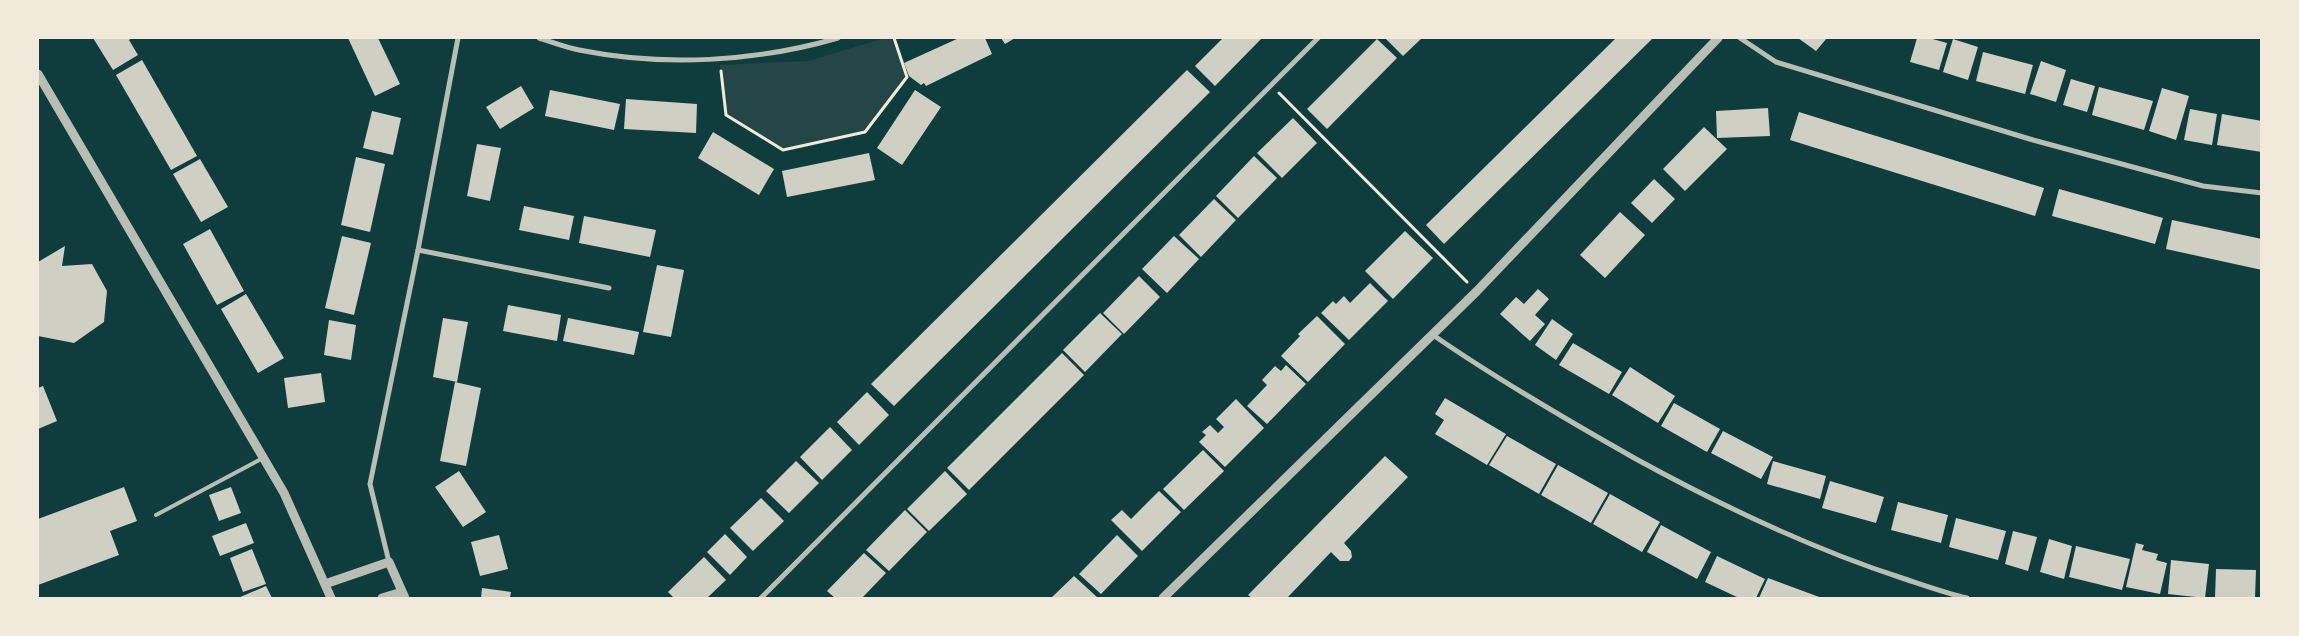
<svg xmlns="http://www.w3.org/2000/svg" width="2299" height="636" font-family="Roboto,sans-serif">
  <rect width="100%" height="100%" fill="#0f3d3e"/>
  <polygon fill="#244646" points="885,38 891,38 907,77 865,132 783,150 726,115 720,65 808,61"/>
  <g fill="#cfcfc3">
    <polygon points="93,38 132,38 129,40 138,55 113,70"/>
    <polygon points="348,38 378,38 400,84 375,96"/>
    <polygon points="959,38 985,38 992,54 926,86 924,83 921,85 909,76 904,63"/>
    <polygon points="1001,38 1015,38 1005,44"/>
    <polygon points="1223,38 1262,38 1215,86 1195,66"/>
    <polygon points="1385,38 1422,38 1403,56"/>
    <polygon points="1616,38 1653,38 1444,244 1426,225"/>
    <polygon points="1798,38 1827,38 1816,51"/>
    <polygon points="1917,38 1929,38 1947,43 1939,70 1910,62"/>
    <polygon points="1377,39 1397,58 1327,129 1307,109"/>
    <polygon points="1953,39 1978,47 1968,80 1943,72"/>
    <polygon points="1983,52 2033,65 2025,94 1976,81"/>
    <polygon points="142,60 197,156 171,170 116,75"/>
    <polygon points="2041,61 2066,70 2056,102 2030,94"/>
    <polygon points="1187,70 1210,92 894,406 871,384"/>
    <polygon points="2071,79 2095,86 2087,112 2063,105"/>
    <polygon points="521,86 534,108 500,129 486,107"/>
    <polygon points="2099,87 2153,101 2144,130 2092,115"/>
    <polygon points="2162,88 2189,96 2176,140 2149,131"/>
    <polygon points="550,90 620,104 614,130 545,116"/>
    <polygon points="915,90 941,107 902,165 877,148"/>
    <polygon points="626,99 697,104 696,133 624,129"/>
    <polygon points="1768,108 1770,136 1717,138 1716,111"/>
    <polygon points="2190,109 2217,114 2212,145 2184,140"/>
    <polygon points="372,111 401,118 393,155 363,148"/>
    <polygon points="1799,112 2044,188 2035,216 1790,140"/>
    <polygon points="2222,114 2262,121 2262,152 2217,145"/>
    <polygon points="1293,118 1317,143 1282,178 1257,153"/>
    <polygon points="1704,127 1727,149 1685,191 1663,169"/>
    <polygon points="713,132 774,169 759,195 698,158"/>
    <polygon points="477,144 501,148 490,201 467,196"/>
    <polygon points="869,153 875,180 787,197 782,171"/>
    <polygon points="1254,156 1277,178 1238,218 1216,196"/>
    <polygon points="356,157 385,164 370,232 341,225"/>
    <polygon points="200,159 228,207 201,222 173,174"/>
    <polygon points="1654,179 1675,199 1652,223 1631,203"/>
    <polygon points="2059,189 2163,218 2155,244 2052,216"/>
    <polygon points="1214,199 1236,220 1201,257 1179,235"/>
    <polygon points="524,206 574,216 569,240 519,230"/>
    <polygon points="1620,212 1645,235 1605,278 1580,255"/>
    <polygon points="584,216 656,230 650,257 579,243"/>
    <polygon points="2172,220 2262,239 2262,270 2166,249"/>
    <polygon points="210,229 244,291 217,305 183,244"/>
    <polygon points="1405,231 1433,258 1393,299 1365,271"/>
    <polygon points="342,236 371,243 354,315 325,308"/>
    <polygon points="1174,236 1199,259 1167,293 1142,269"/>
    <polygon points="65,246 62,266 92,264 107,291 104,322 74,343 38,336 38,262"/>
    <polygon points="657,265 684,270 671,337 643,332"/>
    <polygon points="1139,276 1160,297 1124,334 1103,313"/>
    <polygon points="1370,283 1388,301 1349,340 1321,313 1333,301 1336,304 1344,296 1350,303"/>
    <polygon points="1538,289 1549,299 1535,315 1545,324 1530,341 1500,314 1516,297 1524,304"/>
    <polygon points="246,294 284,358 258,373 221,309"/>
    <polygon points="508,305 561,315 557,341 503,331"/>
    <polygon points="1100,313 1122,334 1085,372 1063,350"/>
    <polygon points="1317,316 1345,344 1308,382 1281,356 1300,336 1298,334"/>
    <polygon points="443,318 468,322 457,382 433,377"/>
    <polygon points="568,318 639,332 634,355 563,341"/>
    <polygon points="1552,319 1573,334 1556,360 1535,345"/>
    <polygon points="329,320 356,325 351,360 324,355"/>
    <polygon points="1573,343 1622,372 1609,394 1559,365"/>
    <polygon points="1062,353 1084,375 969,490 947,468"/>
    <polygon points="1286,365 1306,384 1267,424 1247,406 1267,385 1262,380 1275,366 1281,371"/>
    <polygon points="1630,367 1675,396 1658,423 1612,395"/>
    <polygon points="321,373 325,402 288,408 284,378"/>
    <polygon points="455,382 481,388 466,466 440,461"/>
    <polygon points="43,386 57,421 38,429 38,388"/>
    <polygon points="867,392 889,415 859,445 837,422"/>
    <polygon points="1445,398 1506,434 1487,465 1435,434 1444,420 1435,414"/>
    <polygon points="1236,399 1264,428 1225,467 1199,442 1206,435 1202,432 1210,425 1218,433 1224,427 1216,419"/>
    <polygon points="1674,403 1720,429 1707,452 1661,426"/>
    <polygon points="830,427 852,450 822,480 800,457"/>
    <polygon points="1723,431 1773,457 1761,479 1711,453"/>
    <polygon points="1507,436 1556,464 1539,494 1489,465"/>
    <polygon points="1203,450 1224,471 1184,510 1163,489"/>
    <polygon points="1385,456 1408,477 1344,543 1351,551 1352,557 1349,561 1340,561 1331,552 1287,598 1252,598 1248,595"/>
    <polygon points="796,461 819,483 789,513 766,491"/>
    <polygon points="1773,461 1826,476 1820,499 1767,484"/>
    <polygon points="1558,465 1608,493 1591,523 1541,495"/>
    <polygon points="459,471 486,512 463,527 435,487"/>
    <polygon points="945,471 967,494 929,531 907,509"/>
    <polygon points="1830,481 1884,497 1876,523 1822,508"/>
    <polygon points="124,487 137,521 110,531 119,555 38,585 38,519"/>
    <polygon points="231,487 241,513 219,521 209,495"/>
    <polygon points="1159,491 1181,512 1142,551 1111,520 1122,510 1131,519"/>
    <polygon points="1610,494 1660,522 1642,552 1593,524"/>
    <polygon points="761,498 784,521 753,551 730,528"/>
    <polygon points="1898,502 1948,515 1941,543 1891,530"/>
    <polygon points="905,510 927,532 889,571 866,550"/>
    <polygon points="1956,518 2006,531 1998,560 1949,547"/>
    <polygon points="246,523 254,543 220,556 212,536"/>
    <polygon points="1661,525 1711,552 1697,579 1647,552"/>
    <polygon points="2013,531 2037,537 2028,571 2005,564"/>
    <polygon points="725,534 747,557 730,575 707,552"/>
    <polygon points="499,535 508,569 480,576 471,542"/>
    <polygon points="1117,535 1138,556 1101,594 1079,574"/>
    <polygon points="2049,539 2072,546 2064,579 2040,572"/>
    <polygon points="2136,543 2144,545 2142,550 2158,554 2156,560 2167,563 2160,594 2126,587"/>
    <polygon points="2076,546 2130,559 2122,590 2069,577"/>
    <polygon points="252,549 266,584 243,592 230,558"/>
    <polygon points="864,553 886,573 862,598 835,598 827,591"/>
    <polygon points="1717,556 1765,579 1756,598 1739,598 1705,582"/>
    <polygon points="704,557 726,580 707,598 674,598 668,592"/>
    <polygon points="2171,560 2209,564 2205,598 2168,594"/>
    <polygon points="2216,569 2256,570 2255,598 2215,598"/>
    <polygon points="1074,576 1098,598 1051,598"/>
    <polygon points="1768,578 1822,598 1759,598"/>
    <polygon points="266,586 272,598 238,598"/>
    <polygon points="482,588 511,592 510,598 481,598"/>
  </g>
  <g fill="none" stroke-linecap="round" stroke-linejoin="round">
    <g stroke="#f1e9da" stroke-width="3">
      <polyline points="721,71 726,115 783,150 865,132 907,77 894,38"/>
      <polyline points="1279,93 1467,282"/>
    </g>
    <polyline stroke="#b8beb3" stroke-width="4" points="156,515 263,458"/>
    <g stroke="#b8beb3" stroke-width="5">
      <path d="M539,38C552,42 565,47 579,50C664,67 755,62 838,38"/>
      <polyline points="1740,38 1776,62 2033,140 2203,186 2262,193"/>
      <polyline points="418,250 609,288"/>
      <path d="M1433,335C1498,380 1567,420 1636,459C1722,506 1809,548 1902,578C1923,585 1945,593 1967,598"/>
      <polyline points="389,562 370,484 418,250 458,38"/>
      <polyline points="761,598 1318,38"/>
    </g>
    <g stroke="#b8beb3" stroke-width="9">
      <polyline points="38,74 284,493 331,598"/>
      <polyline points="325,584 389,562 405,598"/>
      <polyline points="382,598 402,592"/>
      <polyline points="1163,598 1477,291 1718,38"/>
    </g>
  </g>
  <rect width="2299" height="636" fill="none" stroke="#f1e9da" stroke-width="78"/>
</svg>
